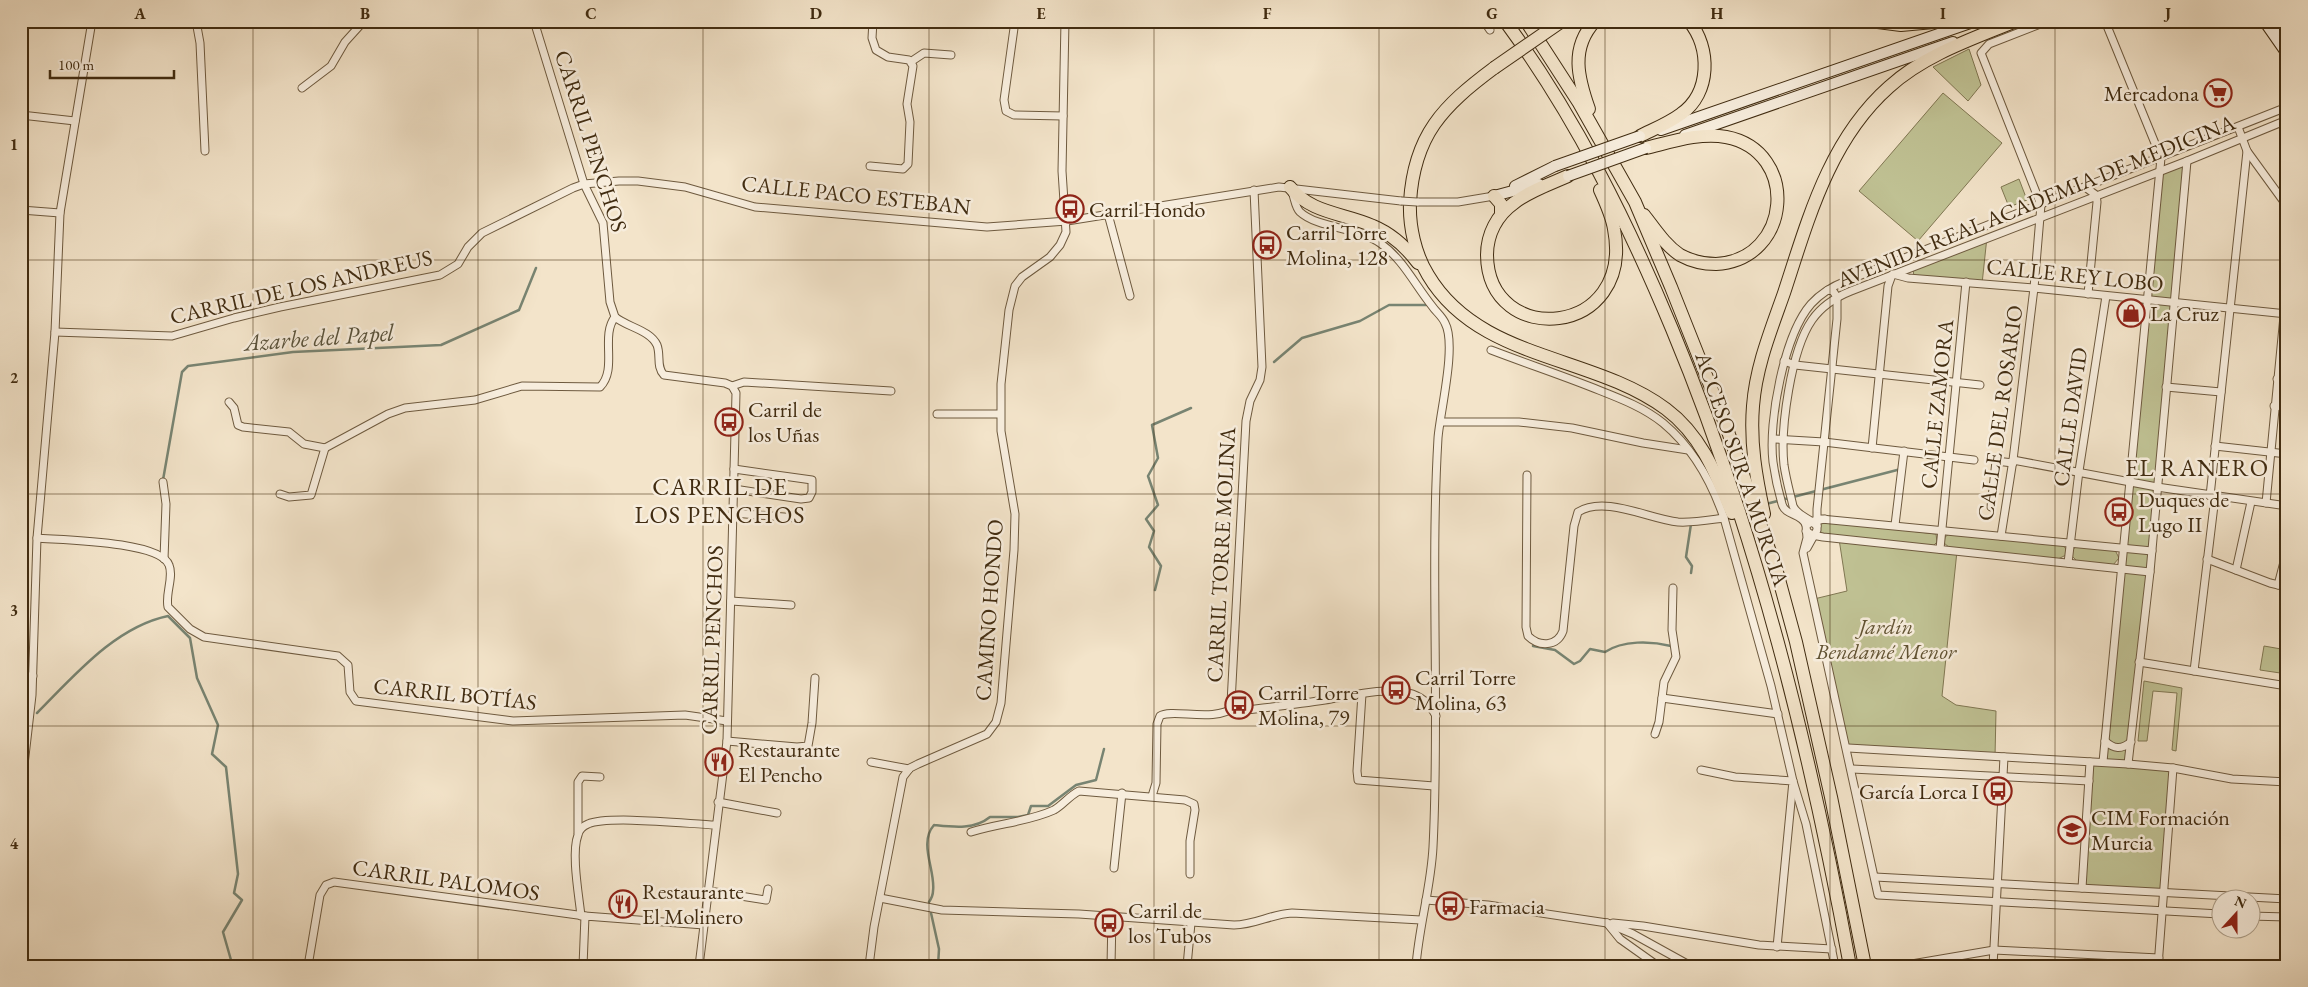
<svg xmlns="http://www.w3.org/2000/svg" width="2308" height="987" font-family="'EB Garamond',serif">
  <rect width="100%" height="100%" fill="#f3e4ca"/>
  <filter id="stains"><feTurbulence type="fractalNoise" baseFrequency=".004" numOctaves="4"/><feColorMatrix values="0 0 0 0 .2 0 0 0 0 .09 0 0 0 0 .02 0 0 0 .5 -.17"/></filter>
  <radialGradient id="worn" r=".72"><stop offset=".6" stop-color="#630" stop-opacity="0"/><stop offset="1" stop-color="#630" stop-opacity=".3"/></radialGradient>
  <g fill="#c0c294" stroke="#807752">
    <polygon points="1969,49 1981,85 1968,101 1933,67"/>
    <polygon points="1943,93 2002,143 1918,241 1859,191"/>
    <polygon points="2187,161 2128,764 2173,768 2163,892 2082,888 2090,762 2103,762 2159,171"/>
    <polygon points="2019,179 2027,200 2009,207 2001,187"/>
    <polygon points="1987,237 1982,284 1914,276 1913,270"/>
    <polygon points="1824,521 1936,534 1937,542 1933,546 1822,534 1819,530 1820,525"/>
    <polygon points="1949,534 2062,544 2066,549 2066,555 2058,559 1950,548 1944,543 1945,537"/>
    <polygon points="1839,539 1957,551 1942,696 1956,705 1996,711 1995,757 1848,748 1814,599 1847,591"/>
    <polygon points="2076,547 2115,550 2119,558 2113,565 2077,561 2072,556 2072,550"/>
    <polygon points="2264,646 2287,650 2287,674 2260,670"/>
    <polygon points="2144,681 2182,688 2176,751 2172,750 2177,693 2153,691 2147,741 2138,741"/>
  </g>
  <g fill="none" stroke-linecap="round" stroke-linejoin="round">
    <g stroke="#788472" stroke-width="2.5">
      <polyline points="1274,362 1302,338 1360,321 1389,305 1426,305"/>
      <polyline points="163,480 182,372 188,366 293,352 441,345 519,310 536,268"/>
      <polyline points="1766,504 1901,469"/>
      <polyline points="1691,524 1686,557 1692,566 1691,573"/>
      <polyline points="1155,590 1161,566 1149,547 1154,531 1146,519 1158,505 1148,476 1158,458 1152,425 1191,408"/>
      <path d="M1533,646L1555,650L1574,664L1580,661L1590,649L1605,652C1623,640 1651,641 1671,646"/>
      <path d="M37,713C74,676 115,627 168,616L190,638L197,678L218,725L212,754L226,767L238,874L234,893L242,900L223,932L231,960L229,966"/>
      <polyline points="21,725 24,722"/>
      <path d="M929,902C931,899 933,895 933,891C936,871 918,843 934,825C953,827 974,830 990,817H1018L1028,815L1031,806H1048L1076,785L1096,780L1104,749"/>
      <polyline points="931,913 939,949 938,966"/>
    </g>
    <g stroke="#6e5a3f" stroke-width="9">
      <g id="street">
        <polyline points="196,21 200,43 205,151"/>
        <path d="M534,21L584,184L603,223L610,302L615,317C627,327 650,330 657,345C661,355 656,367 664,375L725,383L732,386L736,393L727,741L699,966"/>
        <polyline points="918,21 919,21"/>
        <polyline points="1015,21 1004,100 1006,111 1014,115 1063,116"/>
        <polyline points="1484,21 1490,30"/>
        <polyline points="1350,23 1362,21"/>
        <polyline points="912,61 924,53 951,55"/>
        <polyline points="302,88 331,66 345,42 364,21"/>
        <polyline points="21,115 75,121"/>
        <polyline points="2238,127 2247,151 2287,206"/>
        <polyline points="870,166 903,169 908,164 910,122 907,104 913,66 909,60 888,57 876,50 872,38 873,21"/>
        <polyline points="2085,187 2096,195 2097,202 2088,294"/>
        <path d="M1254,190L1262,367L1260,380L1250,401L1246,421L1231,703L1235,708L1246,710C1272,707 1299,704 1325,700C1352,696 1382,687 1408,693C1422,696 1430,704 1436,716"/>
        <path d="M1292,192C1295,199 1295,207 1300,212C1317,228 1359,228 1380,243C1403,259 1415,285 1432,306C1436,312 1442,316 1445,323C1457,345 1440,412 1438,438C1430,574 1440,710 1433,847C1431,887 1419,926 1416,966"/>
        <polyline points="1417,202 1458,202 1494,196"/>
        <polyline points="21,210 60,213"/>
        <polyline points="1108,214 1130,296"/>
        <polyline points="1893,274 1908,278 2034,288 2287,314"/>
        <polyline points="55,332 172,336 234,318 280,307 440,275 458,264 468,247 482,233 573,188 584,184 619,181 638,181 685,187 755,207 987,227 1067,221 1279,187 1401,201"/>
        <path d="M1491,350C1525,363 1558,374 1591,387C1616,397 1642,406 1663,423C1692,447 1712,483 1724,518L1771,686L1793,781L1806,824L1835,966"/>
        <polyline points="1784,361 1795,365 1980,385"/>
        <polyline points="2277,379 2287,380"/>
        <polyline points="732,386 744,382 891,391"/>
        <polyline points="2166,387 2221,392"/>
        <path d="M229,402L234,408L238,425L243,427L289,432L304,444L325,448L388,414L405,408L475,400L522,386L600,387C618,369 600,336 615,317"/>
        <polyline points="2274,406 2287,407"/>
        <polyline points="937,414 1000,414"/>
        <polyline points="1441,422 1519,422 1572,428 1643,443 1688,450"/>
        <polyline points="1774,439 1824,442 1974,460"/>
        <polyline points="2215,446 2287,454"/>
        <polyline points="1872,448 1888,286 1892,275"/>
        <polyline points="2013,460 2157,487 2287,506"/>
        <path d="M1527,475L1526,627L1528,636C1539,647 1557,647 1563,631L1574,526L1578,512C1605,495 1649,519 1678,522C1693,523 1709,520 1724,518"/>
        <polyline points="163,482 166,504 164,559"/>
        <polyline points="734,489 801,499 809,498 812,492 812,480 734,469"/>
        <polyline points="280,494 289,497 311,495 325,448"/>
        <polyline points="2210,496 2247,151"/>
        <polyline points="2266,503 2287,285"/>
        <polyline points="1991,507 1996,461 2013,463"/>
        <polyline points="733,513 797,518"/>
        <polyline points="1821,519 2152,551"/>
        <polyline points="1825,519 1814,521 1806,525 1807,538 1803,553 1878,895 2220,914"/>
        <path d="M1806,525C1802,513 1785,516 1782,504C1778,490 1775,476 1773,462C1768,422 1784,335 1811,304C1821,293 1833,286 1846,281L2287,107"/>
        <polyline points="1895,525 1904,451"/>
        <path d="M1817,526C1810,518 1797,516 1793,506C1790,493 1786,479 1784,465C1780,429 1791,350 1812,320C1821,307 1836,297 1851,291L2187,161L2287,120"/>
        <polyline points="1806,531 1812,535 1823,537 2150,572"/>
        <polyline points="2001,536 2013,460 2034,288 2041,205 1981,53 1989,44 2048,21"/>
        <path d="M37,538C61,540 160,541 169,565C174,577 165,594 168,607L190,629L204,637L338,656L348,665L350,692L356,701L513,721L685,715L727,721"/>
        <polyline points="1807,548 1817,530 1817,509 1837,319 1837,297 1833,291 1828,290"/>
        <polyline points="1940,549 1966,282"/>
        <polyline points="2207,559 2270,583 2287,587"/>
        <polyline points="2068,563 2079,471 2106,296"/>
        <polyline points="2236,570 2251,502"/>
        <polyline points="2278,585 2287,550"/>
        <polyline points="731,601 791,605"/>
        <polyline points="2139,662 2287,686"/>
        <polyline points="2194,671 2215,497"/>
        <polyline points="21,676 33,676"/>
        <polyline points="1362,694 1357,771 1358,780 1434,786"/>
        <polyline points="1662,698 1778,714"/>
        <polyline points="1655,734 1659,722 1664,682 1676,657 1672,630 1673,588"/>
        <polyline points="727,741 797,747 808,746 812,723 815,678"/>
        <path d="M2105,741C2114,749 2121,750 2131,742"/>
        <polyline points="1848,748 2128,764 2173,768 2232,779 2287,782"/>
        <polyline points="871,762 909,769"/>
        <polyline points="2103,762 2161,158 2105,21"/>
        <polyline points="2128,764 2150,572 2187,161"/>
        <polyline points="1852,769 2089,781"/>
        <polyline points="1701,770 1735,777 1793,781 1777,947"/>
        <polyline points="21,791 32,695 37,538 55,332 60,213 92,21"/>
        <path d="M1152,796L1156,783L1157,724L1160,716C1172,708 1215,723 1234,707"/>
        <polyline points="718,802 777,813"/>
        <path d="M971,832C999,823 1028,822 1054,810C1063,805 1069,796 1079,791L1185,800L1194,804L1195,810L1190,841V874"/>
        <polyline points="578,833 578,782 582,776 600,777"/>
        <polyline points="1114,868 1122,793"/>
        <polyline points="1875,877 2287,899"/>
        <polyline points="2082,888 2090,762"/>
        <polyline points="709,891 766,900 768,889"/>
        <path d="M880,898L942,910L1079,914L1234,925C1255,925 1271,914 1292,913L1421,920"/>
        <polyline points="1426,900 1488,905 1607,923 1633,934 1691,966"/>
        <path d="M581,916C579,896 571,853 578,835C579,830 583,826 588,824C608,815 689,824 715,825"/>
        <polyline points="2250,916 2287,917"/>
        <polyline points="1607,923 1620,939 1658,966"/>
        <polyline points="1613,923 1643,926 1759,945 1832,949"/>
        <polyline points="308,966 320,895 326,885 334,882 585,916"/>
        <polyline points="583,966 585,916 704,925"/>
        <polyline points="869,966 874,927 903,777 910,768 918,764 987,734 996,722 1001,703 1014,550 1015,514 1001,431 1001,384 1009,310 1015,286 1022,277 1050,257 1060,245 1066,232 1062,171 1065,21"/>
        <polyline points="1111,966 1112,916"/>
        <polyline points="1187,966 1191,923"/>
        <polyline points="1900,966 1994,950 2159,958"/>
        <polyline points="1993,966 2004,757"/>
        <polyline points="2158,966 2173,768"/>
        <polyline points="2286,966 2287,949"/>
      </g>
    </g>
    <g stroke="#412c11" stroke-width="12">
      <g id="secondary">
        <polyline points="2264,21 2287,54"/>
        <polyline points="2275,21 2287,39"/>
        <polyline points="1661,130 1976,21"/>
        <polyline points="1685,135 1953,42"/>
        <polyline points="1515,186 1555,166"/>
        <polyline points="1494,196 1539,184"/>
      </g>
    </g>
    <g stroke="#412c11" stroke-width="14">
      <g id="highway">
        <path d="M1505,21C1575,116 1627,221 1672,329C1757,533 1810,749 1850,966"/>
        <polyline points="1526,21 1579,103 1635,202 1671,287 1725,423 1777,572 1796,642 1831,797 1865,966"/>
        <polyline points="1870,21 1901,25 1944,21"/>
        <path d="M1494,68C1443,106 1414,135 1410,202C1409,226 1415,254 1428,275C1479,361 1592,354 1666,409C1701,435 1716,474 1732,513"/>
        <path d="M1589,109C1578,78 1570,48 1595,21"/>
        <path d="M1640,136C1654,129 1669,123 1681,114C1711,93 1711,48 1689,21"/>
        <path d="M1568,176C1550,184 1529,191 1514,203C1497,215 1487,234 1487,255C1488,349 1635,338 1614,229C1612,216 1606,203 1600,190"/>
        <path d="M1290,187C1311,214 1345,213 1373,226C1392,234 1406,247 1418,263"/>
        <polyline points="1494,196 1501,204 1501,214"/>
        <path d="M1644,215C1655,229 1665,245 1680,255C1691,261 1704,264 1716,264C1792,260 1800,151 1726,137C1700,132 1671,142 1646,148"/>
        <path d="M1764,514C1756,477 1750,443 1753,406C1756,366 1771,330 1784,293C1808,220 1829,140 1889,87C1924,55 1972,39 2016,21"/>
      </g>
    </g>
    <use href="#street" stroke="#f7eddd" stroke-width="7"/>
    <use href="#secondary" stroke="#f7eddd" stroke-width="10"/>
    <use href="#highway" stroke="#f3e4ca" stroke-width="12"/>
    <g stroke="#6e5a3f" stroke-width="9" stroke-linecap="butt">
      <polyline id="street-bridge" points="1401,201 1417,202"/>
    </g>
    <g stroke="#412c11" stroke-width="12" stroke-linecap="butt">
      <g id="secondary-bridge">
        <polyline points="1555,166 1640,136"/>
        <polyline points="1568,176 1646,148"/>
      </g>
    </g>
    <g stroke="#412c11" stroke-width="14" stroke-linecap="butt">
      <polyline id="highway-bridge" points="1494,68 1562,21"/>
    </g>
    <use href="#street-bridge" stroke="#f7eddd" stroke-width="7"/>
    <use href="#secondary-bridge" stroke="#f7eddd" stroke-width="10"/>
    <use href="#highway-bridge" stroke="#f3e4ca" stroke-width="12"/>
  </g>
  <path fill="none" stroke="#412c11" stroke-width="1" stroke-opacity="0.55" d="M253,21V966M478,21V966M703,21V966M929,21V966M1154,21V966M1379,21V966M1605,21V966M1830,21V966M2055,21V966M21,260H2287M21,494H2287M21,726H2287"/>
  <defs>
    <g id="supermarket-ring" transform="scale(1.4375)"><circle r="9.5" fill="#f7eddd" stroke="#8f2418" stroke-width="1.5"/><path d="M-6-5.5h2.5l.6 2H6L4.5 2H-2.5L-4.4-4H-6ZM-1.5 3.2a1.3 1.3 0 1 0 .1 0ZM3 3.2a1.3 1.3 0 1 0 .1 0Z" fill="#8f2418"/></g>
    <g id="bus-ring" transform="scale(1.4375)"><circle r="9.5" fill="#f7eddd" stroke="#8f2418" stroke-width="1.5"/><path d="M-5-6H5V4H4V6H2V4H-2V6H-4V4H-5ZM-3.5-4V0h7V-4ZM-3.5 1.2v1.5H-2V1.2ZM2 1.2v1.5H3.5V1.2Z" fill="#8f2418"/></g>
    <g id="shop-ring" transform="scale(1.4375)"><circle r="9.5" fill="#f7eddd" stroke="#8f2418" stroke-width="1.5"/><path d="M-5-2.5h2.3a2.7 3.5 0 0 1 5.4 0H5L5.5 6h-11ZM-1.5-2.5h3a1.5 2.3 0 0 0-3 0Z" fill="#8f2418"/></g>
    <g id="restaurant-ring" transform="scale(1.4375)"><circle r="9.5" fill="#f7eddd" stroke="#8f2418" stroke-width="1.5"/><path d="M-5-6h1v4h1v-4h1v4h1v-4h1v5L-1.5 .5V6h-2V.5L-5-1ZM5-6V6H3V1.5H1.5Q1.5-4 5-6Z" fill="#8f2418"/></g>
    <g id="university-ring" transform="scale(1.4375)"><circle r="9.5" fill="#f7eddd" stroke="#8f2418" stroke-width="1.5"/><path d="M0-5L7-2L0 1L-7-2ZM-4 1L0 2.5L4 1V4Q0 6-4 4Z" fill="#8f2418"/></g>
  </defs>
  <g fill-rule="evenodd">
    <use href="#supermarket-ring" x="2218" y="93"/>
    <use href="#bus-ring" x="1070" y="209"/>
    <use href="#bus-ring" x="1267" y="245"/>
    <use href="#shop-ring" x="2131" y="313"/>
    <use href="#bus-ring" x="729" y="422"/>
    <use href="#bus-ring" x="2119" y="512"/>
    <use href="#bus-ring" x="1396" y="690"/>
    <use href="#bus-ring" x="1239" y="705"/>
    <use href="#restaurant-ring" x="719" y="762"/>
    <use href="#bus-ring" x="1998" y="791"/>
    <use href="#university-ring" x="2072" y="830"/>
    <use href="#restaurant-ring" x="623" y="904"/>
    <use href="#bus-ring" x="1450" y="906"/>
    <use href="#bus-ring" x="1109" y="923"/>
  </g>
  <g text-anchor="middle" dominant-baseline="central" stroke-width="5" stroke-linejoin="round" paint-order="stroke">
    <g font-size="22" fill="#412c11" stroke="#f7eddd" text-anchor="start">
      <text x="2199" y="93" text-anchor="end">Mercadona</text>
      <text x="1089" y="209">Carril Hondo</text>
      <text x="1286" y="232">Carril Torre<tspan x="1286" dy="25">Molina, 128</tspan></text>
      <text x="2150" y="313">La Cruz</text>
      <text x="748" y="409">Carril de<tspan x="748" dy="25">los Uñas</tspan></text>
      <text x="2138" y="499">Duques de<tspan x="2138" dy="25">Lugo II</tspan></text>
      <text x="1415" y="677">Carril Torre<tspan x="1415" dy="25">Molina, 63</tspan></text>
      <text x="1258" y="692">Carril Torre<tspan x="1258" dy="25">Molina, 79</tspan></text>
      <text x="738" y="749">Restaurante<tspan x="738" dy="25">El Pencho</tspan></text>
      <text x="1979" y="791" text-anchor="end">García Lorca I</text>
      <text x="2091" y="817">CIM Formación<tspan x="2091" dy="25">Murcia</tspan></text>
      <text x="642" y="891">Restaurante<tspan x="642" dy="25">El Molinero</tspan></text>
      <text x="1469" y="906">Farmacia</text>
      <text x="1128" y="910">Carril de<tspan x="1128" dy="25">los Tubos</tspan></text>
    </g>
    <g font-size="22" fill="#412c11" stroke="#f7eddd">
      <text transform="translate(591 141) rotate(72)">CARRIL PENCHOS</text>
      <text transform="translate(856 195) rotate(6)">CALLE PACO ESTEBAN</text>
      <text transform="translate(2036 201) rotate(-22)">AVENIDA REAL ACADEMIA DE MEDICINA</text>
      <text transform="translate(2075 275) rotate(6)">CALLE REY LOBO</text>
      <text transform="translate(301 287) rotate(-13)">CARRIL DE LOS ANDREUS</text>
      <text transform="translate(1937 404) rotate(-84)">CALLE ZAMORA</text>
      <text transform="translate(2000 413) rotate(-82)">CALLE DEL ROSARIO</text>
      <text transform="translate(2070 417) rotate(-82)">CALLE DAVID</text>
      <text transform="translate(1742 469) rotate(71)">ACCESO SUR A MURCIA</text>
      <text transform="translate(1221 555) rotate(-87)">CARRIL TORRE MOLINA</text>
      <text transform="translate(989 610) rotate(-86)">CAMINO HONDO</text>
      <text transform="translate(712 640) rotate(-88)">CARRIL PENCHOS</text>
      <text transform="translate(455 694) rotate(6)">CARRIL BOTÍAS</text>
      <text transform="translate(446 880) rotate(8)">CARRIL PALOMOS</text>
    </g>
    <g font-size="22" font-style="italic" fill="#615232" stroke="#f7eddd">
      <text x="1886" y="626">Jardín<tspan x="1886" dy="25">Bendamé Menor</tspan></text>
    </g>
    <g font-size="24" font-style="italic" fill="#58513a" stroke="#f7eddd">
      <text transform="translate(319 337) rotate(-4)">Azarbe del Papel</text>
    </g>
    <g font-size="24" letter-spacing="1" fill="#412c11" stroke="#f7eddd">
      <text x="2197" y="467">EL RANERO</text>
      <text x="720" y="486">CARRIL DE<tspan x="720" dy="28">LOS PENCHOS</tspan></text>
    </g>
  </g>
  <rect width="2308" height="987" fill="none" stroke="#f3e4ca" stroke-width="55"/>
  <g transform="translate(2236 914) rotate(21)"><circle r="24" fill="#f7eddd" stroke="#aea08b"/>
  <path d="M0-4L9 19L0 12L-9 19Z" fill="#8f2418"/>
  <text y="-8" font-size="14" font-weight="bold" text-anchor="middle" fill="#412c11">N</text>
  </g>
  <path d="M50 70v8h124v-8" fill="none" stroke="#412c11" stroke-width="2.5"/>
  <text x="58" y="70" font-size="15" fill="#412c11" stroke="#f7eddd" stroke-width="4" paint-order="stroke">100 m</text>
  <rect x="28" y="28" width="2252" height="932" fill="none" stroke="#412c11" stroke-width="2"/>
  <g font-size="16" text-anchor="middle" font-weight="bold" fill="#412c11">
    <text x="140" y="19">A</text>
    <text x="365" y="19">B</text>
    <text x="591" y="19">C</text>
    <text x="816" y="19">D</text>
    <text x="1041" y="19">E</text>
    <text x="1267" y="19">F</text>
    <text x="1492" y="19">G</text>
    <text x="1717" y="19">H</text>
    <text x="1943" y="19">I</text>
    <text x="2168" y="19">J</text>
    <text x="14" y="150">1</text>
    <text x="14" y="383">2</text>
    <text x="14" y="616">3</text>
    <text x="14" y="849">4</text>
  </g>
  <rect width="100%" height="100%" filter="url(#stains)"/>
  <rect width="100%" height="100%" fill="url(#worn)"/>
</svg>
